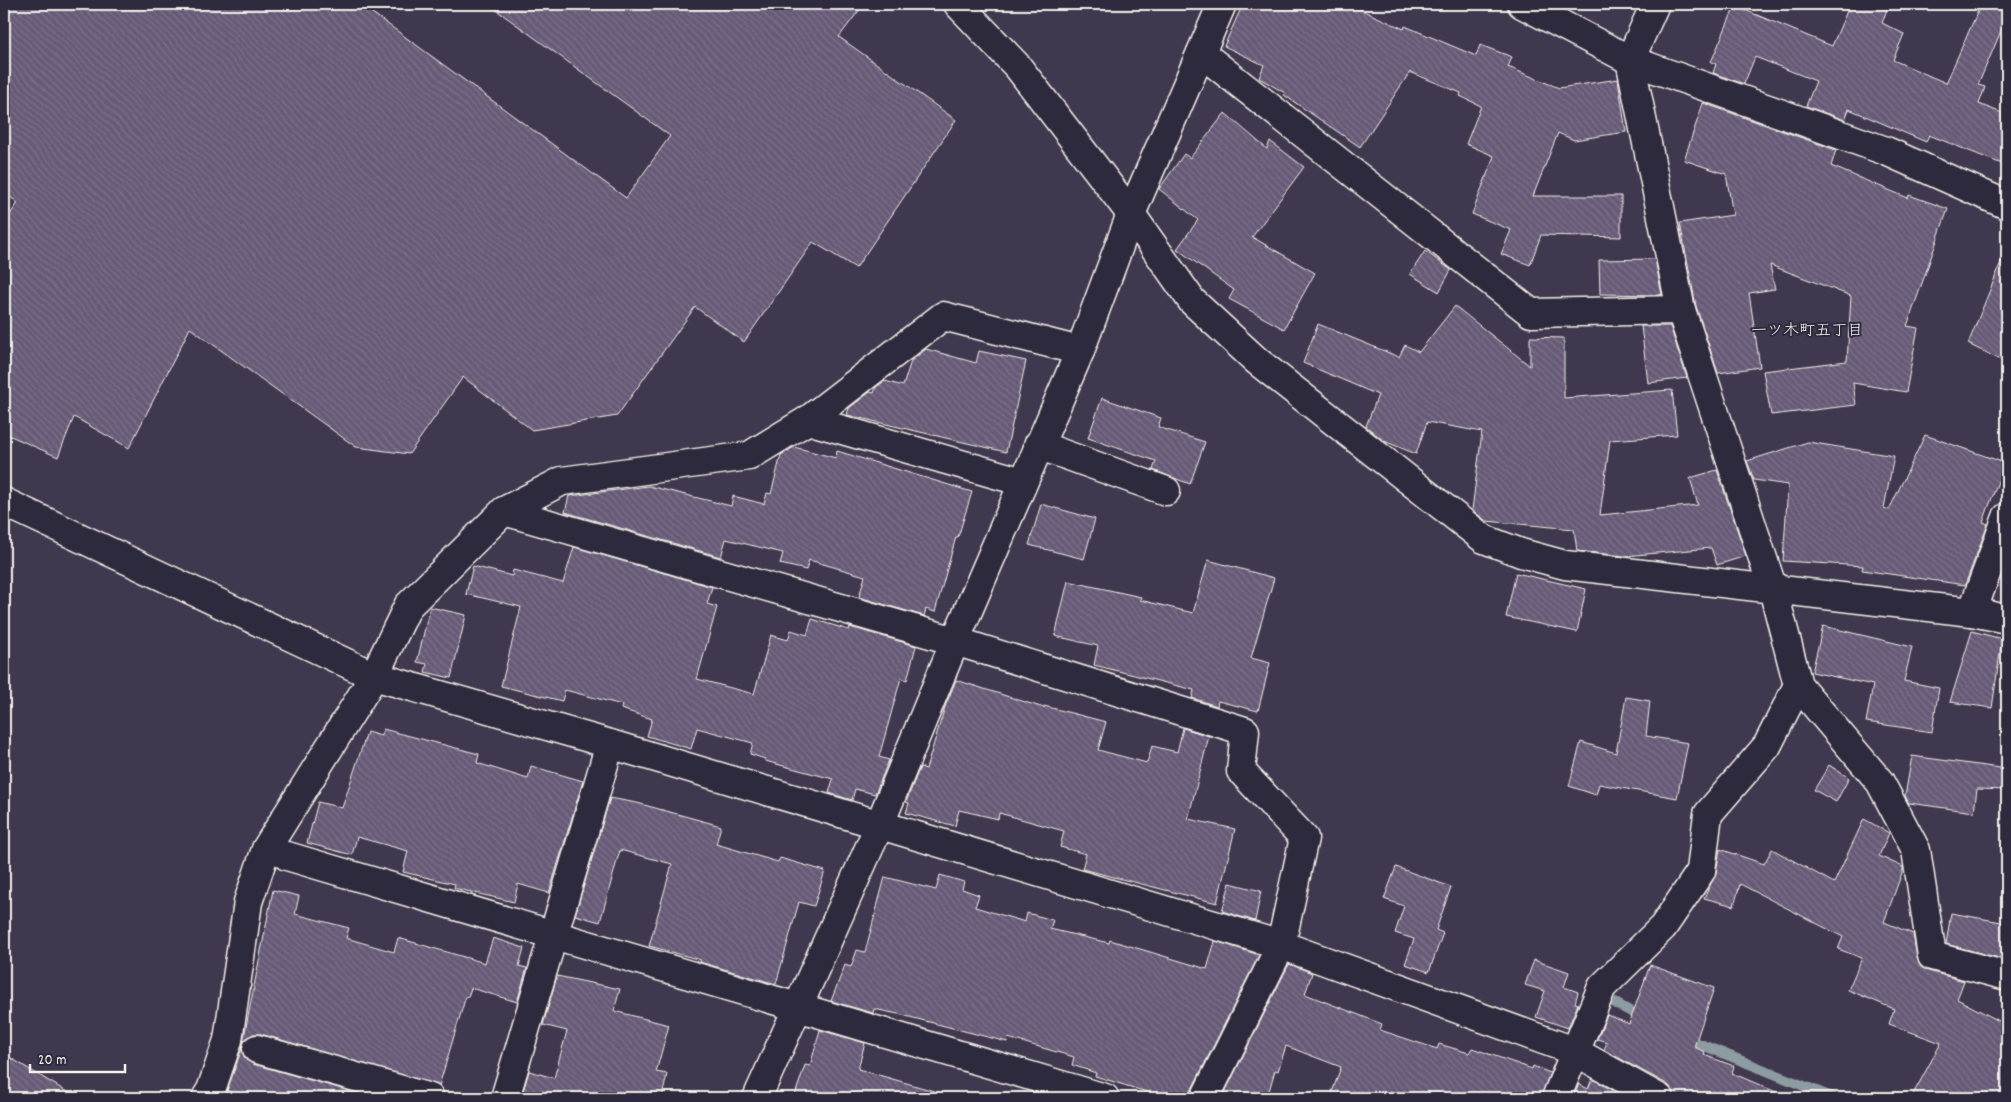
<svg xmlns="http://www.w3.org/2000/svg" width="2011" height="1102" font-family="Dekko,'Klee One',sans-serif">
  <defs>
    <pattern id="building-back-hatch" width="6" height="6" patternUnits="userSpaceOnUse" patternTransform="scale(1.25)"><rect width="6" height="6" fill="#665a77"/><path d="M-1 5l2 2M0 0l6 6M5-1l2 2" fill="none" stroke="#7c728a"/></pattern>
  </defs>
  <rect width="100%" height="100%" fill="#40384e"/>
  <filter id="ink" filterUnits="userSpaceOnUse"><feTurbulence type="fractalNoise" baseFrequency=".02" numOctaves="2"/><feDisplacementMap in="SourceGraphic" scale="10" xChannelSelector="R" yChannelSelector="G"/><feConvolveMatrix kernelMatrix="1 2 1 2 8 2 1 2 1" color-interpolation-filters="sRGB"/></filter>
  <g filter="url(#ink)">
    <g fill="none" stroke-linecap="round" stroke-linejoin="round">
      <g stroke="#8d9ba2" stroke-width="10">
        <polyline points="1615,1003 1644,1019"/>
        <polyline points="1685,1038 1834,1098"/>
      </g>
    </g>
    <g fill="url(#building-back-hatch)" stroke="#f4f1e8">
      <polygon points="4,4 360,4 626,198 670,136 488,4 864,4 839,37 956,120 856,268 813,242 744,342 695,307 617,416 532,430 463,377 409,454 356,447 190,328 129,448 74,417 58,457 4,433 4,223 18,203 4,192"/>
      <polygon points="1243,4 1348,4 1404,29 1405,26 1476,56 1480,45 1512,57 1508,67 1559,88 1618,79 1626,132 1574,140 1558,133 1533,196 1621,196 1621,237 1541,235 1530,265 1501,254 1511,230 1472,214 1494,156 1466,144 1481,106 1460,96 1461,93 1410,72 1360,147 1284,95 1285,93 1259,78 1264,65 1224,46"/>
      <polygon points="1850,4 1889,4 1882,23 1904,34 1893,60 1946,83 1981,4 2007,4 2007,17 1978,85 1985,87 1979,104 2007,115 2007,166 1929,135 1926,142 1849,109 1845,120 1806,106 1816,81 1755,57 1744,84 1713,73 1716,64 1711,62 1735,6 1832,46"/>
      <polygon points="1703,103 1836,150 1831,166 1908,198 1909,195 1948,209 1907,326 1918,328 1906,392 1853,383 1856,405 1771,415 1763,371 1847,361 1851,296 1770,265 1775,289 1749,293 1760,367 1718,373 1696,306 1680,223 1733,215 1726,174 1684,160"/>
      <polygon points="1225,113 1267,149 1270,141 1304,167 1252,237 1315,273 1284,329 1229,299 1234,290 1177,249 1198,220 1159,189 1184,154 1190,158"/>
      <polygon points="1425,251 1451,270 1439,292 1410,274"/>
      <polygon points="2005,253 2007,253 2007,363 1968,344"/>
      <polygon points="1655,259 1662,295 1600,294 1599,260"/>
      <polygon points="1455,306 1530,366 1530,337 1564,338 1564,398 1672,390 1677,435 1610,440 1600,515 1698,505 1690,478 1717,470 1746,556 1717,565 1711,548 1625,556 1577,551 1574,529 1486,521 1472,510 1482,432 1427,422 1416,454 1384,441 1366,426 1378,395 1303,363 1318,324 1399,357 1405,345 1419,352"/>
      <polygon points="1641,326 1670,326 1687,378 1648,383"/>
      <polygon points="926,349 976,363 979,351 1026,361 1006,452 847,415 849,408 870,392 874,393 876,387 885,381 903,386 911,361"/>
      <polygon points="1102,398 1161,418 1158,427 1205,442 1190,484 1153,470 1156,461 1088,438"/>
      <polygon points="1925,435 2005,463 1983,522 1988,524 1965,585 1862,570 1863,566 1783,561 1788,485 1754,480 1747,461 1808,442 1894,456 1884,508 1889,510"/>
      <polygon points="794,447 836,458 837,451 972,492 958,537 956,537 935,612 926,609 924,616 859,597 865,576 809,560 806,570 780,564 783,553 726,539 721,557 565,512 569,496 649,486 731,506 733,496 764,504 767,493 771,494 781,455"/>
      <polygon points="1041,504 1095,519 1084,559 1029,545"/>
      <polygon points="574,547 712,587 707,604 717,607 697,679 754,694 771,635 788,640 791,630 807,635 812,619 849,630 850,627 916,646 907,680 901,678 879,757 889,760 875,794 855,789 852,800 829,793 833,779 765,761 765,759 750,754 753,743 697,728 691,749 647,736 652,719 621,709 622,705 565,690 562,701 501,686 521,607 466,594 473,566 512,576 513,570 563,583"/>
      <polygon points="1208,560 1274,578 1251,658 1270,663 1258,711 1218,701 1217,706 1192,698 1194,690 1094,665 1098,646 1055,636 1068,581 1141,597 1140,600 1193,613"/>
      <polygon points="1516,573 1586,589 1577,632 1506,617"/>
      <polygon points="430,607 466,615 451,678 425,672 427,664 417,662"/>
      <polygon points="1823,626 1912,647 1904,681 1939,688 1932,732 1866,722 1873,685 1812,672"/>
      <polygon points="1972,631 2002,639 1992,708 1950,702"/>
      <polygon points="956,680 1044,708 1044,706 1106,722 1098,750 1147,763 1152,746 1177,752 1183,728 1209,736 1188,819 1235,829 1217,903 1082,869 1086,854 1060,847 1064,831 999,813 998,819 959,810 955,826 906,813 909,803 906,802 920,767 926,769 945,707"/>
      <polygon points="1626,697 1650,701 1646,736 1688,743 1677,798 1599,784 1596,795 1569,786 1581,742 1616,753"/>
      <polygon points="383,729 479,754 477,763 528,779 531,766 583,781 549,893 518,884 514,902 454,888 455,884 403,872 408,851 357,837 352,855 307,843 318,802 342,808 367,732 381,736"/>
      <polygon points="1912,756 2007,769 2007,790 1977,789 1974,812 1909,803 1905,796"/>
      <polygon points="1829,765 1849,778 1836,802 1814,790"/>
      <polygon points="610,798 637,803 721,826 716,844 778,862 780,858 825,871 814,906 799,902 776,984 700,962 701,960 649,946 672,864 620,850 600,922 575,915"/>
      <polygon points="1864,819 1889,833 1879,856 1903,867 1903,870 1884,922 1913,934 1917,958 1921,967 1928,971 1964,981 1957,999 2007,1025 2007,1098 1911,1098 1941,1043 1889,1024 1894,1009 1848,990 1862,958 1838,949 1843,937 1740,884 1734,906 1704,898 1716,873 1720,849 1764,864 1772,849 1834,883"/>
      <polygon points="1396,867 1451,887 1436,930 1443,933 1429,972 1405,964 1414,939 1395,933 1404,906 1384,899"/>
      <polygon points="940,875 964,882 962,889 979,895 975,907 1025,922 1027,913 1053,920 1050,929 1109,943 1110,940 1207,969 1215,941 1259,955 1191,1091 1189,1098 1166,1098 1095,1076 1096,1073 1072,1065 1074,1057 1008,1038 1007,1042 898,1014 874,1009 873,1013 831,1001 845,965 851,967 857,950 865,952 885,877 936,890"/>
      <polygon points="1230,883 1261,891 1255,921 1222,911"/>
      <polygon points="273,890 299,896 295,914 349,928 346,938 394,952 398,938 485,963 493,938 524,948 519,966 527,968 517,1002 471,988 468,997 466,996 439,1086 261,1034 253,1034 243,1042"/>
      <polygon points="1951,913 2007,923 2007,960 1946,944"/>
      <polygon points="1534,960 1569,972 1564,987 1578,992 1575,1003 1578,1004 1568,1028 1536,1017 1545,991 1525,985"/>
      <polygon points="1289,964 1312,973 1305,994 1382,1024 1380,1030 1437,1049 1439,1044 1469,1053 1472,1048 1532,1069 1533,1066 1550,1073 1541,1098 1330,1098 1341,1067 1286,1046 1278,1071 1275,1070 1267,1098 1222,1098"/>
      <polygon points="1650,965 1714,988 1694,1047 1705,1052 1704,1055 1734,1066 1732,1073 1790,1098 1675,1098 1673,1090 1667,1084 1604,1050 1607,1042 1597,1039 1607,1015 1629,1024"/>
      <polygon points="557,976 620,989 614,1011 669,1025 656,1072 667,1074 662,1098 521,1098 529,1071 554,1078 567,1031 543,1025"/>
      <polygon points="820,1030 865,1043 858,1069 934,1091 933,1098 794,1098 805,1065 810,1066"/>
      <polygon points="242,1048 246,1060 253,1064 374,1098 256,1098 227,1091"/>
      <polygon points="4,1054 77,1098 4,1098"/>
      <polygon points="1592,1079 1627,1098 1573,1098 1579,1084 1588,1089"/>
    </g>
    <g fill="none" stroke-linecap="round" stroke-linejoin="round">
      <g stroke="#f4f1e8" stroke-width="31">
        <g id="minor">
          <polyline points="958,4 1018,67 1131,214 1192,301 1257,361 1484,539 1521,553 1565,565 1972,612 2007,619"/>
          <polyline points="1522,4 1630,60 1886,151 2007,205"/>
          <polyline points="1655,4 1630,60 1681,310 1773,589 1798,685"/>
          <polyline points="1201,53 1531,313 1681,310"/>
          <polyline points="1080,351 943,316 808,420 749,456 562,481 504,511 955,641 1245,731 1241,771 1304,838 1281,945 1205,1098"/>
          <polyline points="808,420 1023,482"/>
          <polyline points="1038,445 1166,491"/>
          <polyline points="4,502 374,676 610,744 1281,945 1574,1051 1659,1098"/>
          <polyline points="1972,612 2007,517"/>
          <polyline points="287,856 1105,1098"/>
          <polyline points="257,1049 430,1098"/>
          <polyline points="206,1098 211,1090 228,1040 248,902 266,849 374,676 408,606 504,511"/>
          <polyline points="505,1098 610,744"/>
          <polyline points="757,1098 879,826 955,641 1080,351 1131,214 1222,4"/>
          <polyline points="1556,1098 1602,987 1663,927 1701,871 1708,814 1767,746 1798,685 1880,782 1916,850 1932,956 2007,976"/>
        </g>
      </g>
      <use href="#minor" stroke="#2f2a3d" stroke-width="28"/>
    </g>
  </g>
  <g text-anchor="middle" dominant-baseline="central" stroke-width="4" stroke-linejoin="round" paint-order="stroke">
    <g font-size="16" fill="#f4f1e8" stroke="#2f2a3d">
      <text x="1807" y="331">一ツ木町五丁目</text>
    </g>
  </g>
  <rect width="2011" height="1102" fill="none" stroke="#2f2a3d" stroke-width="20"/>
  <rect x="10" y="10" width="1991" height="1082" fill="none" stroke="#f4f1e8" stroke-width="2" filter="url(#ink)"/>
  <path d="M30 1064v8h95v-8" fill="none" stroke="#f4f1e8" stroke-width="2.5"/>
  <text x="38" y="1064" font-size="15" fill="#f4f1e8" stroke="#2f2a3d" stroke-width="4" paint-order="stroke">20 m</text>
</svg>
